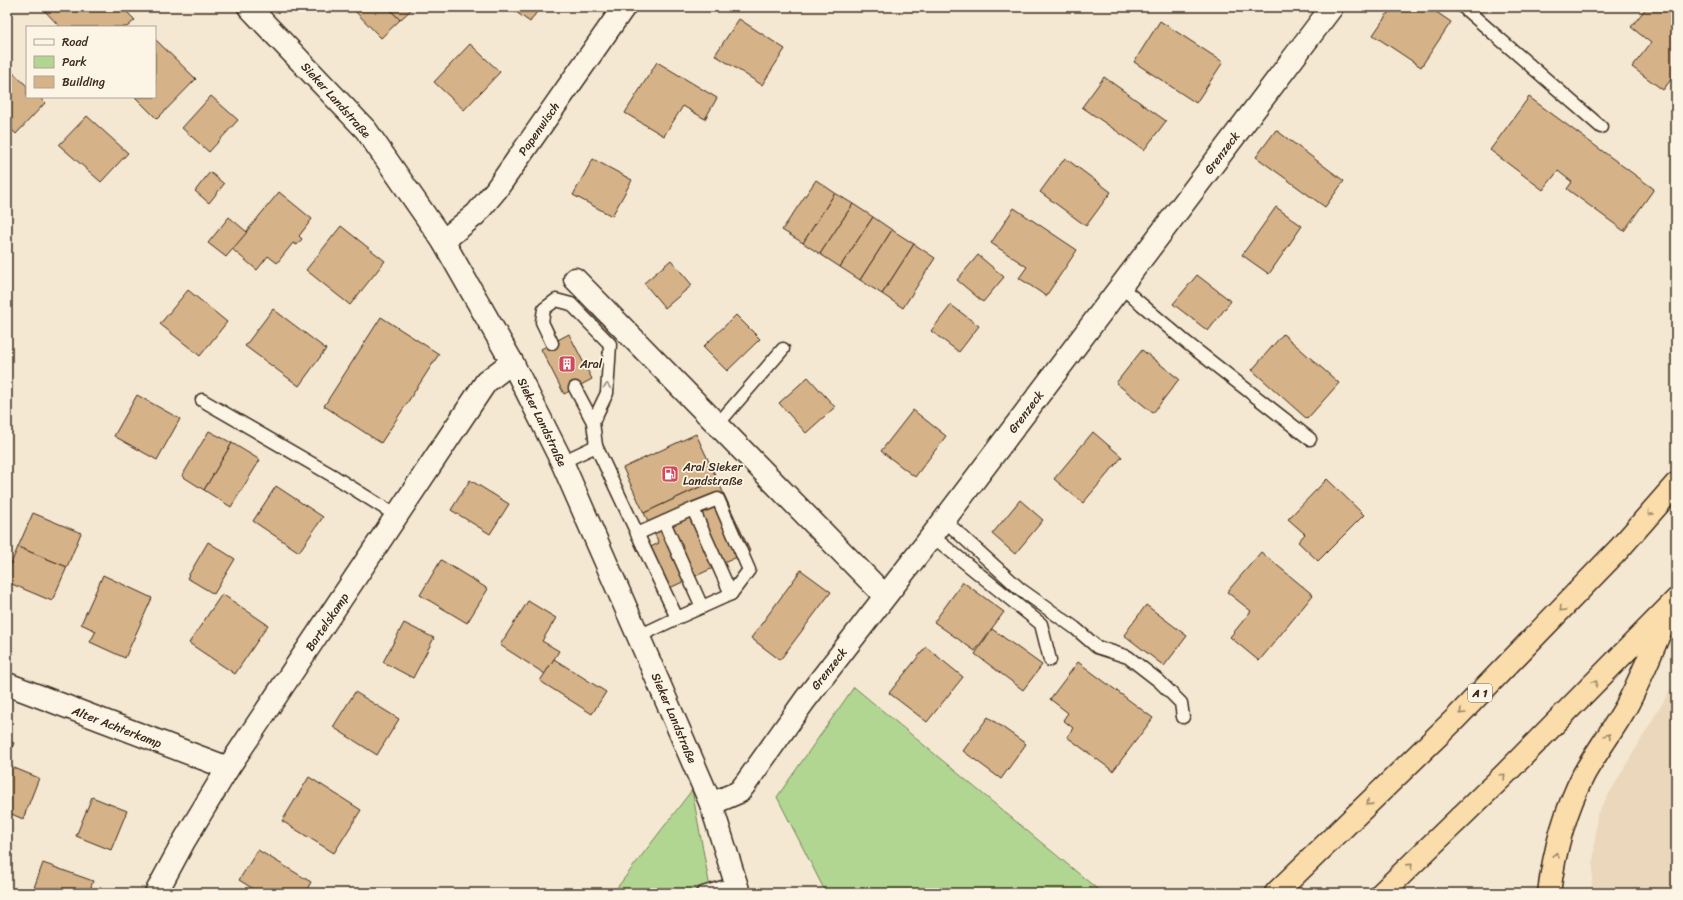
<svg xmlns="http://www.w3.org/2000/svg" width="1683" height="900" font-family="Sriracha,sans-serif">
  <rect width="100%" height="100%" fill="#f4e8d2"/>
  <filter id="ink" filterUnits="userSpaceOnUse"><feTurbulence type="fractalNoise" baseFrequency=".025" numOctaves="2"/><feDisplacementMap in="SourceGraphic" scale="8" xChannelSelector="R" yChannelSelector="G"/><feConvolveMatrix kernelMatrix="1 2 1 2 8 2 1 2 1" color-interpolation-filters="sRGB"/></filter>
  <g filter="url(#ink)">
    <polygon fill="#ebd8bc" points="1676,680 1676,893 1591,893 1597,814"/>
    <g fill="#b1d692" stroke="#768058">
      <polygon points="854,687 1102,893 826,893 777,797"/>
      <polygon points="692,790 711,893 613,893"/>
    </g>
    <g fill="#d5b287" stroke="#3b2a1e">
      <polygon points="41,7 122,7 135,20 127,27 60,27"/>
      <polygon points="351,7 388,7 400,20 381,38"/>
      <polygon points="388,7 414,7 400,20"/>
      <polygon points="509,7 540,7 530,22"/>
      <polygon points="1392,7 1429,7 1451,22 1421,67 1373,35"/>
      <polygon points="1647,7 1668,7 1676,13 1676,73 1663,90 1632,67 1651,43 1631,27"/>
      <polygon points="739,19 785,49 762,85 715,55"/>
      <polygon points="1160,21 1223,62 1196,103 1134,62"/>
      <polygon points="156,40 196,79 157,119 135,97 155,97 155,41"/>
      <polygon points="470,44 500,72 464,110 434,82"/>
      <polygon points="657,62 717,98 705,119 683,106 664,136 625,113"/>
      <polygon points="7,67 27,86 27,97 39,97 45,103 16,134 7,125"/>
      <polygon points="1104,77 1166,121 1144,150 1082,107"/>
      <polygon points="211,96 238,120 209,152 182,128"/>
      <polygon points="1529,97 1654,189 1624,231 1567,189 1572,182 1558,171 1543,190 1490,150"/>
      <polygon points="87,116 128,153 101,182 59,145"/>
      <polygon points="1276,130 1344,181 1325,207 1256,157"/>
      <polygon points="1065,158 1111,192 1086,226 1040,192"/>
      <polygon points="593,159 632,180 612,216 573,195"/>
      <polygon points="210,172 224,184 209,203 195,191"/>
      <polygon points="816,180 835,193 803,243 782,230"/>
      <polygon points="279,192 312,219 299,236 302,239 297,245 293,243 277,263 268,256 257,270 232,249"/>
      <polygon points="835,193 853,204 820,254 803,243"/>
      <polygon points="853,204 873,217 840,267 820,254"/>
      <polygon points="1276,207 1302,226 1269,274 1242,255"/>
      <polygon points="1014,208 1077,250 1046,296 1019,278 1027,267 991,243"/>
      <polygon points="229,217 247,232 226,257 208,243"/>
      <polygon points="873,217 892,230 860,280 840,267"/>
      <polygon points="341,226 385,261 350,305 306,270"/>
      <polygon points="892,230 914,244 882,294 860,280"/>
      <polygon points="914,244 935,258 903,308 882,294"/>
      <polygon points="978,255 1004,277 983,302 957,280"/>
      <polygon points="671,260 692,285 665,308 644,283"/>
      <polygon points="1197,275 1231,301 1208,331 1173,304"/>
      <polygon points="188,290 227,322 200,356 160,324"/>
      <polygon points="951,305 979,326 959,352 931,331"/>
      <polygon points="273,309 326,349 299,386 245,346"/>
      <polygon points="736,315 760,339 727,371 703,347"/>
      <polygon points="381,317 439,354 381,443 324,406"/>
      <polygon points="569,334 592,379 564,394 541,349"/>
      <polygon points="1283,334 1339,383 1307,419 1252,370"/>
      <polygon points="1142,350 1179,379 1153,413 1116,383"/>
      <polygon points="808,377 835,407 806,433 779,403"/>
      <polygon points="137,395 180,419 157,460 114,436"/>
      <polygon points="913,410 946,436 915,477 881,451"/>
      <polygon points="209,431 232,443 204,490 182,476"/>
      <polygon points="1093,432 1122,457 1083,503 1054,479"/>
      <polygon points="696,434 717,479 644,513 623,468"/>
      <polygon points="232,443 260,460 231,507 204,490"/>
      <polygon points="717,479 750,551 661,592 642,551 659,543 644,513"/>
      <polygon points="1327,479 1364,515 1318,561 1298,542 1305,534 1288,519"/>
      <polygon points="470,480 509,504 490,534 451,510"/>
      <polygon points="276,486 323,517 299,552 253,521"/>
      <polygon points="1020,500 1043,520 1015,554 992,534"/>
      <polygon points="33,513 81,533 67,567 18,547"/>
      <polygon points="208,542 235,559 214,594 187,578"/>
      <polygon points="18,547 67,567 52,601 7,582 7,573"/>
      <polygon points="1261,552 1313,595 1259,661 1230,637 1251,611 1227,592"/>
      <polygon points="441,560 488,589 467,623 420,595"/>
      <polygon points="801,570 831,592 780,660 751,638"/>
      <polygon points="103,575 152,598 125,658 90,642 96,631 81,624"/>
      <polygon points="963,582 1004,612 975,651 934,622"/>
      <polygon points="222,594 268,625 235,674 189,643"/>
      <polygon points="528,601 556,618 542,641 559,651 545,674 500,645"/>
      <polygon points="1146,605 1187,636 1164,666 1124,635"/>
      <polygon points="404,623 434,638 413,678 383,662"/>
      <polygon points="992,629 1042,665 1023,690 975,654"/>
      <polygon points="926,647 963,677 927,722 889,693"/>
      <polygon points="554,659 606,692 592,714 540,681"/>
      <polygon points="1078,662 1153,718 1113,771 1067,737 1073,728 1063,720 1068,713 1050,699"/>
      <polygon points="355,692 399,719 377,755 333,727"/>
      <polygon points="988,717 1026,744 1001,779 963,751"/>
      <polygon points="7,740 14,743 7,759"/>
      <polygon points="7,765 39,778 23,819 7,812"/>
      <polygon points="309,777 361,810 334,853 282,821"/>
      <polygon points="92,797 127,811 111,850 76,836"/>
      <polygon points="258,850 311,882 305,893 260,893 239,880"/>
      <polygon points="43,863 93,881 89,893 32,893"/>
    </g>
    <g fill="none" stroke-linecap="round" stroke-linejoin="round">
      <g stroke="#3b2a1e" stroke-width="15">
        <g id="service">
          <polyline points="1463,7 1601,127"/>
          <polyline points="1121,287 1187,343 1310,439"/>
          <polyline points="552,343 542,322 544,309 556,300 571,304 610,344 607,393 593,422"/>
          <polyline points="575,388 593,422 596,446"/>
          <polyline points="202,400 335,477 397,516"/>
          <polyline points="718,424 783,349"/>
          <polyline points="562,462 596,446 677,618 639,636"/>
          <polyline points="693,509 718,499 749,570 731,594"/>
          <polyline points="944,520 1020,589 1075,628 1097,647 1128,657 1159,681 1181,703 1183,717"/>
          <polyline points="664,522 693,509 731,594 702,607"/>
          <polyline points="637,534 664,522 702,607 677,618"/>
          <polyline points="932,536 1041,624 1050,660"/>
          <polyline points="703,893 736,883"/>
        </g>
      </g>
      <g stroke="#3b2a1e" stroke-width="25">
        <g id="minor">
          <polyline points="443,241 476,214 496,190 624,7"/>
          <polyline points="575,279 885,596"/>
          <polyline points="7,684 228,768"/>
          <polyline points="711,804 739,792 746,783 805,700 932,536 1332,7"/>
          <polyline points="156,893 184,841 228,768 486,382 512,362"/>
        </g>
      </g>
      <g stroke="#3b2a1e" stroke-width="25">
        <polyline id="tertiary" points="249,7 366,130 443,241 512,362 562,462 654,672 711,804 739,893"/>
      </g>
      <g stroke="#3b2a1e" stroke-width="25">
        <g id="motorway">
          <polyline points="1276,893 1455,719 1619,549 1676,484"/>
          <polyline points="1382,893 1504,775 1676,600"/>
          <path d="M1549,893C1554,852 1565,811 1584,774C1597,751 1613,730 1626,707C1641,679 1653,648 1666,618"/>
        </g>
      </g>
      <use href="#service" stroke="#fcf5e5" stroke-width="12"/>
      <use href="#minor" stroke="#fcf5e5" stroke-width="22"/>
      <use href="#tertiary" stroke="#fcf5e5" stroke-width="22"/>
      <use href="#motorway" stroke="#faddab" stroke-width="22"/>
    </g>
    <defs><path id="oneway-chevron" d="M-2-3.5L2.5 0L-2 3.5" fill="none" stroke-width="1.6" stroke-linecap="round" stroke-linejoin="round"/></defs>
    <use stroke="#9c9082" href="#oneway-chevron" transform="translate(607 386) rotate(-85)"/>
    <g stroke="#9a8464">
      <use href="#oneway-chevron" transform="translate(1650 513) rotate(131)"/>
      <use href="#oneway-chevron" transform="translate(1562 609) rotate(134)"/>
      <use href="#oneway-chevron" transform="translate(1595 683) rotate(-45)"/>
      <use href="#oneway-chevron" transform="translate(1462 712) rotate(134)"/>
      <use href="#oneway-chevron" transform="translate(1608 736) rotate(-58)"/>
      <use href="#oneway-chevron" transform="translate(1503 776) rotate(-45)"/>
      <use href="#oneway-chevron" transform="translate(1369 803) rotate(136)"/>
      <use href="#oneway-chevron" transform="translate(1556 855) rotate(-77)"/>
      <use href="#oneway-chevron" transform="translate(1410 866) rotate(-44)"/>
    </g>
  </g>
  <defs>
    <g id="building-square" transform="scale(0.9)"><rect x="-9" y="-9" width="18" height="18" rx="4" fill="#d1495b" stroke="#fcf5e5"/><path d="M-4-6H4V6H1V3H-1V6H-4ZM-2.5-4.3h1.7v1.8h-1.7ZM.8-4.3h1.7v1.8H.8ZM-2.5-1h1.7V.8h-1.7ZM.8-1h1.7V.8H.8Z" fill="#fff"/></g>
    <g id="fuel-square" transform="scale(0.9)"><rect x="-9" y="-9" width="18" height="18" rx="4" fill="#d1495b" stroke="#fcf5e5"/><path d="M-5.5-6h7V0h2V4h1.3V-2.5L3-4.5l.8-.8L6-3V5H2.5V1h-1V6h-7ZM-4.2-4.7v3.2H.2V-4.7Z" fill="#fff"/></g>
  </defs>
  <g fill-rule="evenodd">
    <use href="#building-square" x="567" y="364"/>
    <use href="#fuel-square" x="670" y="474"/>
  </g>
  <g text-anchor="middle" dominant-baseline="central" stroke-width="3.5" stroke-linejoin="round" paint-order="stroke">
    <rect fill="#fcf5e5" stroke="#75675a" stroke-width="1" x="1468" y="684" width="24" height="18" rx="3"/>
    <g font-size="11" font-weight="bold" fill="#3b2a1e">
      <text x="1480" y="693">A 1</text>
    </g>
    <g font-size="12" fill="#3b2a1e" stroke="#fcf5e5">
      <text transform="translate(336 100) rotate(48)">Sieker Landstraße</text>
      <text transform="translate(539 129) rotate(-55)">Papenwisch</text>
      <text transform="translate(1222 153) rotate(-53)">Grenzeck</text>
      <text transform="translate(1026 412) rotate(-53)">Grenzeck</text>
      <text transform="translate(542 422) rotate(64)">Sieker Landstraße</text>
      <text transform="translate(327 622) rotate(-56)">Bartelskamp</text>
      <text transform="translate(829 669) rotate(-52)">Grenzeck</text>
      <text transform="translate(674 718) rotate(67)">Sieker Landstraße</text>
      <text transform="translate(117 727) rotate(21)">Alter Achterkamp</text>
    </g>
    <g font-size="12" fill="#3b2a1e" stroke="#fcf5e5" text-anchor="start">
      <text x="580" y="364">Aral</text>
      <text x="683" y="467">Aral Sieker<tspan x="683" dy="14">Landstraße</tspan></text>
    </g>
  </g>
  <rect width="1683" height="900" fill="none" stroke="#fcf5e5" stroke-width="24"/>
  <rect x="12" y="12" width="1659" height="876" fill="none" stroke="#3b2a1e" stroke-width="1.5" filter="url(#ink)"/>
  <rect x="26" y="26" width="130" height="72" fill="#fcf5e5" stroke="#afa495"/>
  <rect x="34" y="39" width="20" height="6" fill="#fcf5e5" stroke="#afa495"/>
  <text x="62" y="46" font-size="12" fill="#3b2a1e">Road</text>
  <rect x="34" y="56" width="20" height="12" fill="#b1d692" stroke="#afa495"/>
  <text x="62" y="66" font-size="12" fill="#3b2a1e">Park</text>
  <rect x="34" y="76" width="20" height="12" fill="#d5b287" stroke="#afa495"/>
  <text x="62" y="86" font-size="12" fill="#3b2a1e">Building</text>
</svg>
